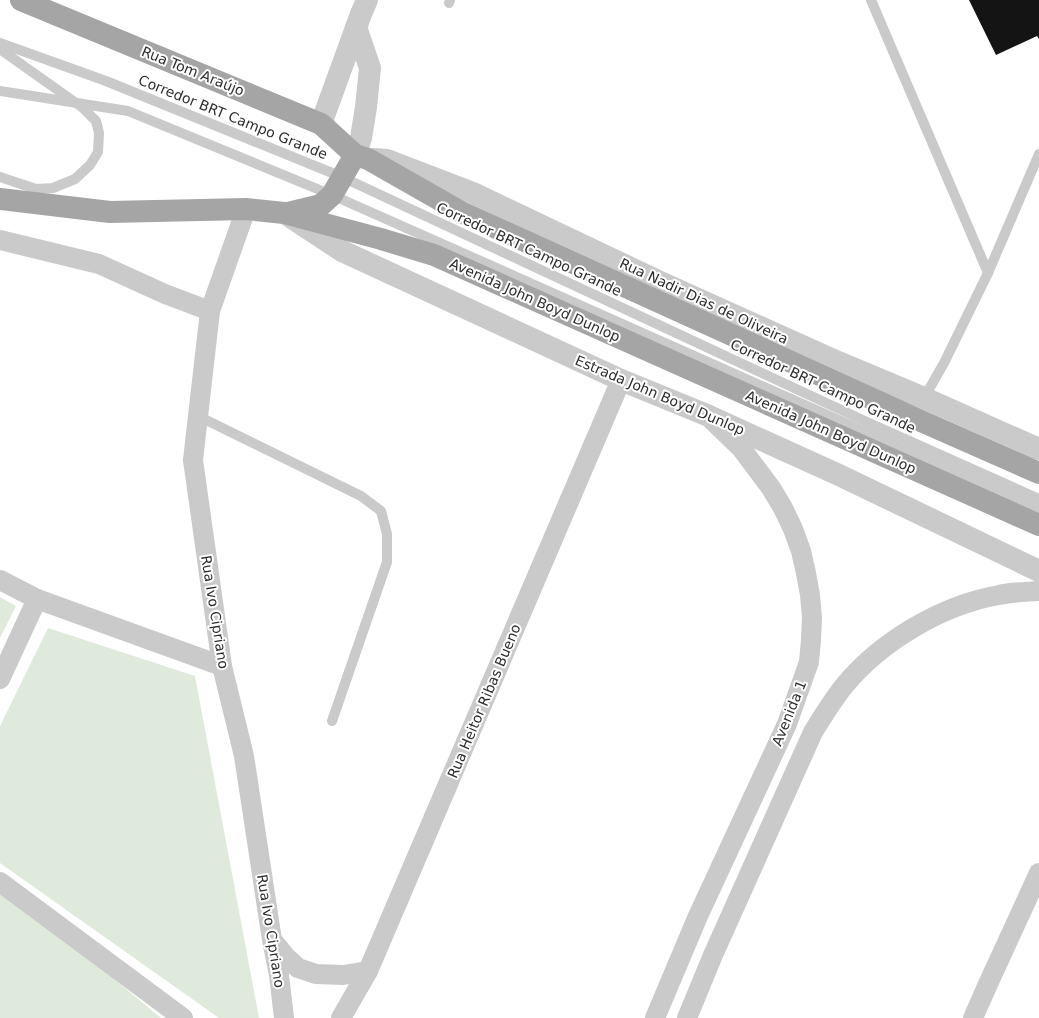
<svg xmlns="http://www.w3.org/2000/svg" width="1039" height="1018" font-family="'DejaVu Sans',sans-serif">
  <rect width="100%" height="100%" fill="#fff"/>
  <g fill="#dfeadc">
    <polygon points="0,597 16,606 0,638"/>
    <polygon points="48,628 195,676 259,1018 219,1018 0,863 0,726"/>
    <polygon points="0,884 161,1018 0,1018"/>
  </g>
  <polygon fill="#141414" points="969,0 1039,0 1039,39 1037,36 996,55"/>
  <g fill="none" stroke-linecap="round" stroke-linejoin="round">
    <g stroke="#cacaca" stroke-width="10">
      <polyline points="871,0 988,273"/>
      <polyline points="449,3 450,0"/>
      <polyline points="0,43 106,81 342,177 867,422 1039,499"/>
      <polyline points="0,49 83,108 96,121 99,133 98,152 90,165 75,179 53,188 36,189 0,177"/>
      <polyline points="0,91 128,111 332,195 1039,509"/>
      <polyline points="924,398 944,363 988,273 1039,154"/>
      <polyline points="198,416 361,496 381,511 387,534 387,562 332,721"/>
    </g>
    <g stroke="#cacaca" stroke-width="20">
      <polyline points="246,209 210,311 193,460 222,666 244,756 272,940 279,975 284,1018"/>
      <polyline points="0,240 99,264 165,294 210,311"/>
      <polyline points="0,580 37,599 222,666"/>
      <polyline points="0,679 37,599"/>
      <polyline points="0,882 183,1018"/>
      <polyline points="273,941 287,958 298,968 316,974 343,975 368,971"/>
      <polyline points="341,1018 368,971 621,380"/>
      <polyline points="655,1018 698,916 787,724 809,662 811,640 812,618 810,595 806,573 801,551 793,529 783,508 771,488 741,448 711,419"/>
      <path d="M687,1018L713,955L813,732C823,716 832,701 844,686C881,641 942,605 999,595C1012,592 1026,592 1039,591"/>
      <polyline points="973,1018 988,984 1039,873"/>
    </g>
    <g stroke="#cacaca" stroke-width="22">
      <polyline points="321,124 361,14 367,0"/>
      <polyline points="355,155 361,138 366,107 370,68 356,27"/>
      <polyline points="374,159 387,160 473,193 660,282 838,362 924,398 1039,449"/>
      <polyline points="289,216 342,251 621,380 709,416 839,475 1039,571"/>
    </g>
    <g stroke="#a5a5a5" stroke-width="22">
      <polyline points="21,0 321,124 355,155 368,159 461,212 921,421 1039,473"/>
      <polyline points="0,199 110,212 246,209 284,213 381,239 434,255 1039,525"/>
      <polyline points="288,213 321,205 332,195 355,155"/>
    </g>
  </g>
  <g text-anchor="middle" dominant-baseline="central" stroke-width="4" stroke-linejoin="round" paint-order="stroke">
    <g font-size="14" fill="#2d2d2d" stroke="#fff">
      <text transform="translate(193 71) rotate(22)">Rua Tom Araújo</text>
      <text transform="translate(233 117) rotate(22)">Corredor BRT Campo Grande</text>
      <text transform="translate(529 249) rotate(25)">Corredor BRT Campo Grande</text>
      <text transform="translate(535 300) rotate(24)">Avenida John Boyd Dunlop</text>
      <text transform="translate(704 301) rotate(25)">Rua Nadir Dias de Oliveira</text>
      <text transform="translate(823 386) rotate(25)">Corredor BRT Campo Grande</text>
      <text transform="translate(660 395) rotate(23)">Estrada John Boyd Dunlop</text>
      <text transform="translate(831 432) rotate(24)">Avenida John Boyd Dunlop</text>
      <text transform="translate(215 612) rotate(81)">Rua Ivo Cipriano</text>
      <text transform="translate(484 701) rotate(-67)">Rua Heitor Ribas Bueno</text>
      <text transform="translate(789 713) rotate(-68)">Avenida 1</text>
      <text transform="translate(271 931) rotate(81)">Rua Ivo Cipriano</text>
    </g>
  </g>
</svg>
